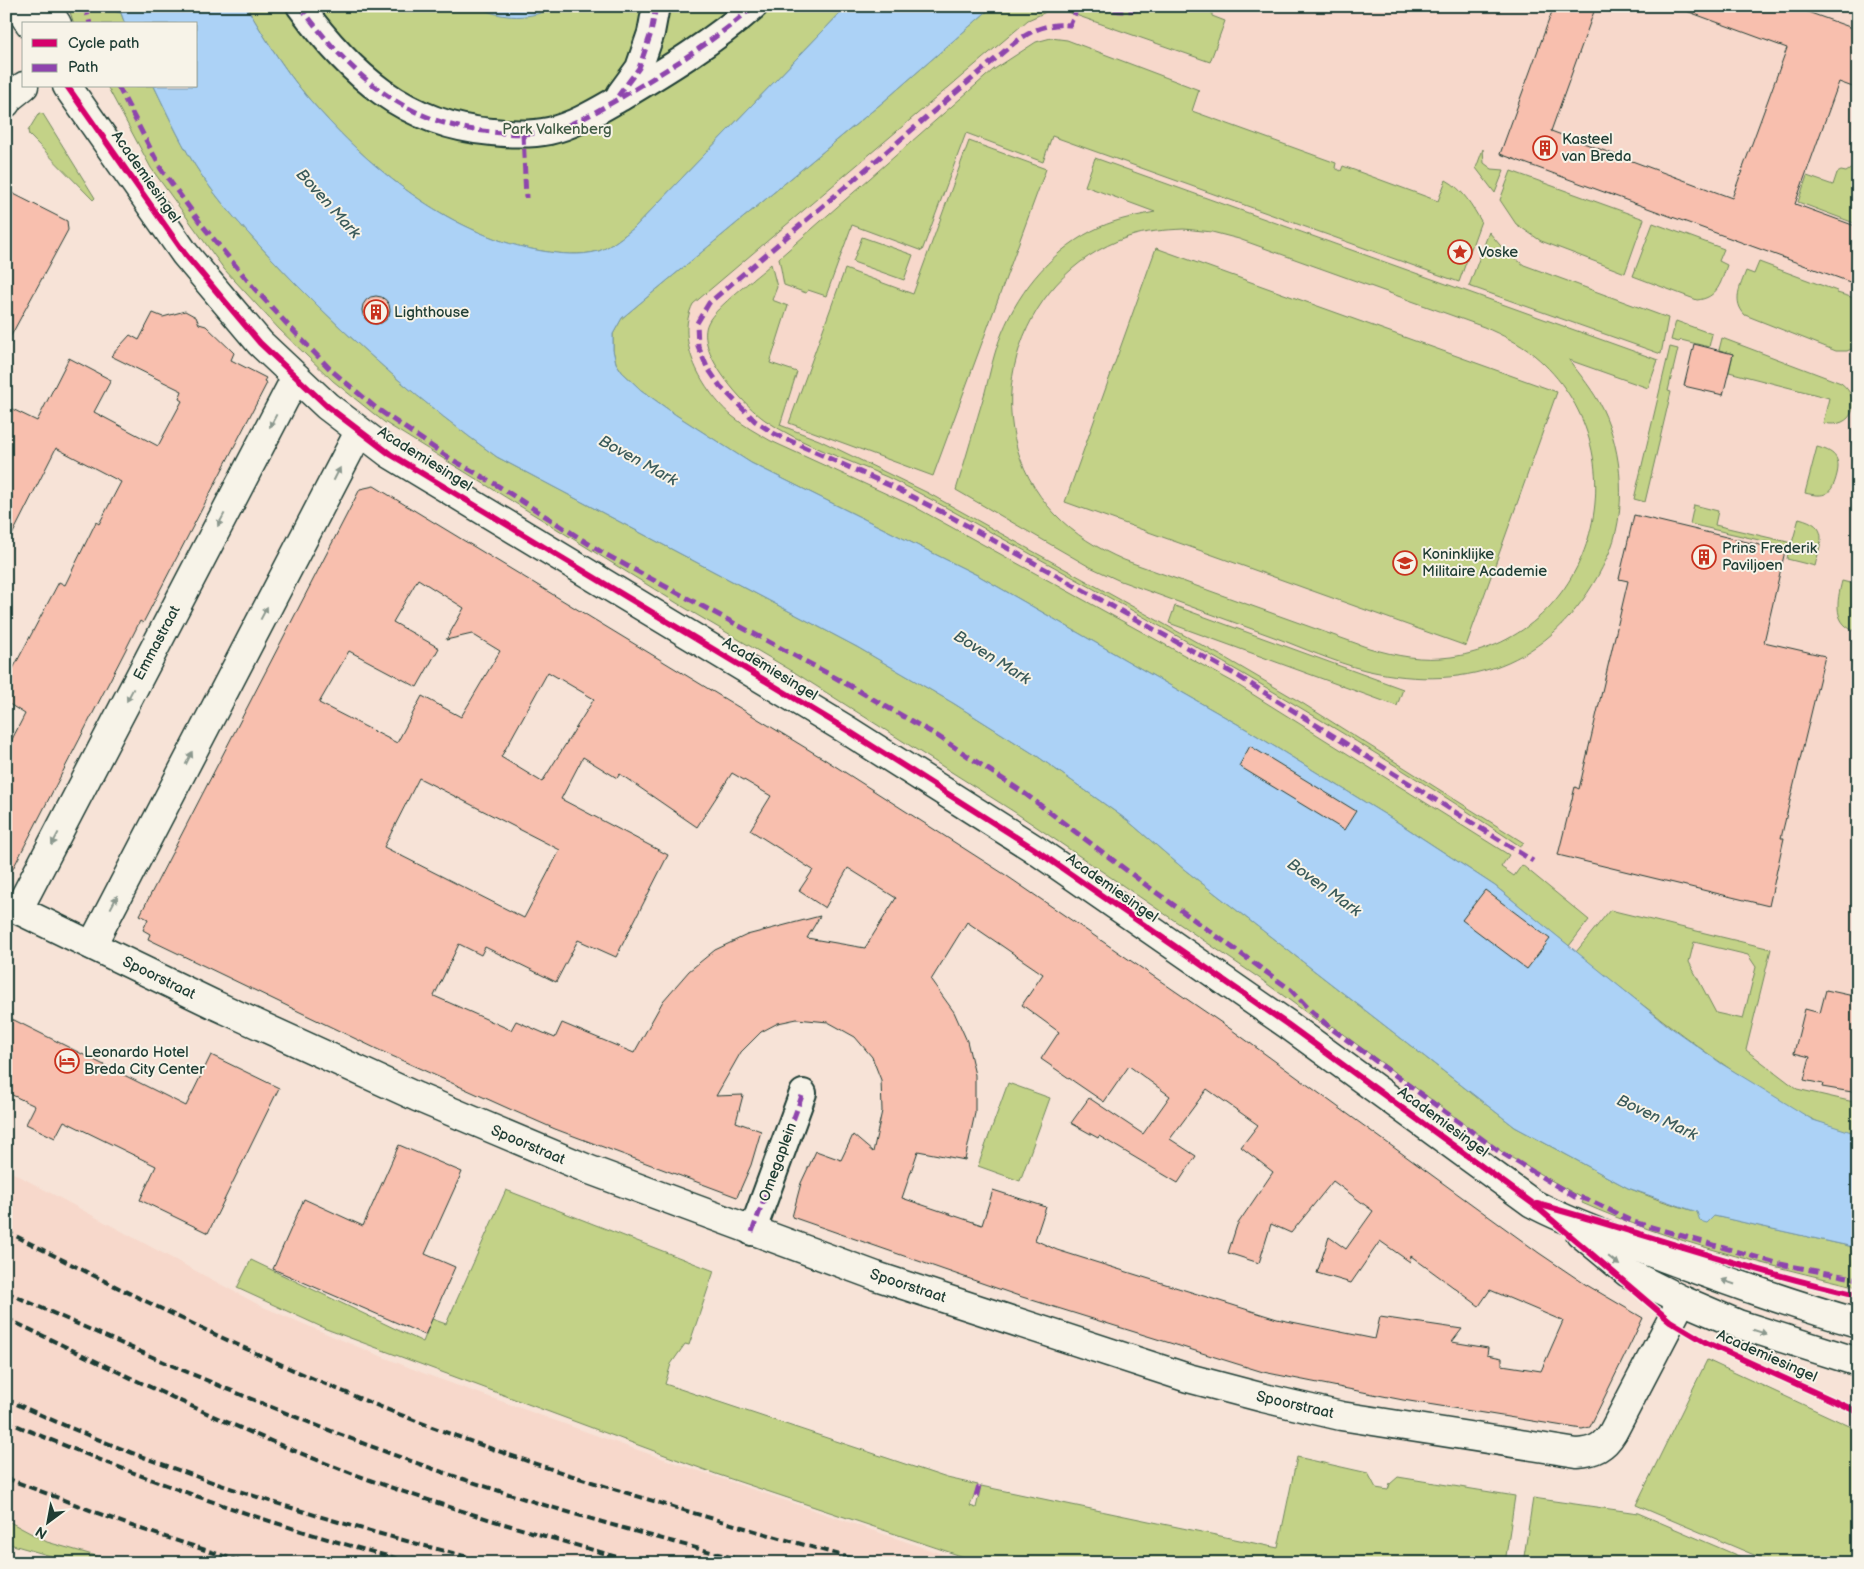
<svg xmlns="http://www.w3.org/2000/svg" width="1864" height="1569" font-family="'Balsamiq Sans',sans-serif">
  <rect width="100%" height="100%" fill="#f7e3d7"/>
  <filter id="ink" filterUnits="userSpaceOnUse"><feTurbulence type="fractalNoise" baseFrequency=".02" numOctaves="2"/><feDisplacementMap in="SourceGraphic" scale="10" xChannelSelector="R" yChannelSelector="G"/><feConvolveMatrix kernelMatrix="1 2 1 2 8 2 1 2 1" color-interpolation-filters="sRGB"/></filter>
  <g filter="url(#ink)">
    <g fill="#f7d8cb">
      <polygon points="993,6 1858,6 1858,1134 1813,1120 1246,729 1071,630 751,463 622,372"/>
      <polygon points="6,1169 261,1306 351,1344 428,1375 623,1445 968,1563 121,1563 47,1542 6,1520"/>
    </g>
    <g fill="#c3d287" stroke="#71885e" fill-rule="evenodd">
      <polygon points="68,6 112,6 115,11 121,13 125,24 74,24"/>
      <path d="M246,6H847L634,228C622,237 612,246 599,251C580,256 561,254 542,251C455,237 376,174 318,109C290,79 267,42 246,6Z"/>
      <path d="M993,6H1212V16L1225,21L1210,62L1067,12H1046L1028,20L693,304C674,341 703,391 732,416C744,426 757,433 771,441L913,506L1233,682L1509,855L1501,867L1514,876L1522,865L1589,920L1569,946L1495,886L1402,825L1246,729L979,576L751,463L676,415L641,390L622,372L616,363L613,350V334L622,318L883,102Z"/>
      <path d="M1051,38L1067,40L1199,90L1192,111L1336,163L1335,168L1341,171L1343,166L1438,201L1446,180C1463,189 1472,206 1481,221L1459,282L1052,136L1043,162L966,133L922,251L852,225L826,296L808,290L806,293L784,285L779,258L993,70L1036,42Z"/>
      <path d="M107,86H154C169,117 183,148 202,176C229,215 262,248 294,282C357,346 424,405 497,457L857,647L953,703L1037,756L1127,820L1185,870L1515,1127L1628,1188L1659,1200L1697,1212L1858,1248V1287C1765,1264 1670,1242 1582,1203L1584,1199L1505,1154L1332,1026L1329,1029L1259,978L1016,813L794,672L680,605L384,422L333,381L279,329L224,269L151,168Z"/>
      <polygon points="39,113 43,114 95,198 93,200 29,135 28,131"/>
      <polygon points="969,141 1046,169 933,476 789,423 845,269 913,294"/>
      <polygon points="1483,149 1484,163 1492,169 1504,170 1495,193 1476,168"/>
      <path d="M1095,158L1658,360L1648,388L1569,360C1581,376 1593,390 1602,408C1623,452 1628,513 1607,558C1559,661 1472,695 1365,670C1334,662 1303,648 1274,637C1222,618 1170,599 1118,580L1088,566L956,490C966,458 975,425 985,392C990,373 994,352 1002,333C1020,288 1055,247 1100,227C1118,219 1136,216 1155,212L1085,186ZM1184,229L1212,232L1239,239L1484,327C1502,335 1519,343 1534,355C1646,448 1598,637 1451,657C1422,661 1396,656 1369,648L1124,560C1097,548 1075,535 1055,514C970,424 1014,276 1128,237C1146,231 1165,230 1184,229Z"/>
      <polygon points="1858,164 1858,217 1854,223 1798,202 1807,176 1833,185 1837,173 1841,171 1846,172"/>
      <polygon points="1511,171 1644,219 1625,273 1541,241 1516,224 1500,200"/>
      <path d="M1653,223L1724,249L1719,261L1727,265C1721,282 1718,298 1697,300L1633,276Z"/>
      <polygon points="1489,232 1505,251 1524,265 1668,318 1661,354 1469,286"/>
      <polygon points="862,237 913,255 904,280 853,262"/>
      <polygon points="1156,248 1557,392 1466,646 1065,502"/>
      <path d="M1759,262L1837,291V293L1858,299V346L1847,351H1836L1745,315C1732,301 1740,287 1746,271L1754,274Z"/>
      <path d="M771,264L777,287L772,300L788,306L770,363L797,372L780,425L819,440L928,493L1227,659L1302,703L1524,843L1520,846C1348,731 1168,629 987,530C954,512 921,493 887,477C846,459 802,445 765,420C745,406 712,368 707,344C705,337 705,329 708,323C715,307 757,277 771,264Z"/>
      <polygon points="1676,321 1712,334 1709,347 1681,340 1679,342 1671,340"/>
      <path d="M1722,338L1841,383C1863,400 1854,430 1823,423L1829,398L1729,372L1733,354L1719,350Z"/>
      <polygon points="1670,347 1678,349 1668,391 1671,392 1645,502 1634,499"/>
      <path d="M1817,447C1833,451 1841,457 1837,474C1832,495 1825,498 1805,493Z"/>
      <path d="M1694,505L1718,511L1715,525L1792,543L1799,518C1830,526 1821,541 1815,566L1787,559L1789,547L1690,524Z"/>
      <path d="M1842,581L1858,585V632C1832,625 1837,601 1842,581Z"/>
      <polygon points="1175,606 1403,689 1397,706 1169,623"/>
      <path d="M1610,910L1771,949L1746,1050L1797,1089L1858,1103V1134C1818,1127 1784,1105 1751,1083C1690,1043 1633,998 1576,952ZM1694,942L1748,955L1756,967L1743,1019L1716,1013L1689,962Z"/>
      <polygon points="1008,1083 1050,1098 1020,1181 978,1166"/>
      <polygon points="506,1190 714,1271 689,1345 685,1344 671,1364 665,1384 947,1478 978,1485 970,1506 976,1508 981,1486 1278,1548 1297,1457 1368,1473 1376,1488 1388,1490 1390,1484 1398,1477 1515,1496 1505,1563 982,1563 716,1474 326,1329 237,1288 251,1260 423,1342 432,1319 446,1324"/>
      <polygon points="1707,1360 1858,1430 1858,1563 1773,1563 1636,1505"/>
      <polygon points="1533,1498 1638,1513 1755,1563 1523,1563"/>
      <polygon points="6,1520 47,1542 121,1563 75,1563 6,1543"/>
    </g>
    <g fill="#acd2f6" stroke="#7496a8">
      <path d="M112,6H246C267,42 290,79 318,109C376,174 455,237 542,251C561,254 580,256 599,251C612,246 622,237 634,228L847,6H993L883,102L622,318L613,334V350L616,363L622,372L641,390L676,415L751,463L979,576L1246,729L1402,825L1495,886L1666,1024L1722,1064L1813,1120L1858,1134V1248L1714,1216L1707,1223L1700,1221L1697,1212L1628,1188L1515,1127L1185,870L1127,820L1037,756L953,703L857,647L497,457C424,405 357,346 294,282C262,248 229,215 202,176C183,148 169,117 154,86H196V24H125L121,13L114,11Z"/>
      <path d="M476,6H557C531,20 502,20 476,6Z"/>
    </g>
    <g fill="#f8bfae" stroke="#1f3d34" fill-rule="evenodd">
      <polygon points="1554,6 1596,6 1551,131 1732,198 1787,48 1681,9 1682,6 1791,6 1858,30 1858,89 1839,82 1795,204 1858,227 1858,285 1500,154"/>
      <polygon points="6,190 67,221 68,230 6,345"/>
      <circle cx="376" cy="310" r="14"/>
      <polygon points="185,311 196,317 199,324 206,326 234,353 231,360 266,378 264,381 267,383 143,623 140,621 125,651 6,882 6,751 25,714 6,702 6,682 59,582 65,585 96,522 99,524 121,482 56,448 6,547 6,406 37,421 69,358 111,380 94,412 158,446 182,401 179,399 182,391 111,356 130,335 139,340 153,313 163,317"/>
      <polygon points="1694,344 1733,354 1723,395 1684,386"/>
      <path d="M374,486L824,759L1004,874L1232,1030L1539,1253L1585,1284L1643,1318L1590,1427L1582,1429L1403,1400L1263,1372L1019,1296L792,1217L801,1183L816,1151L841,1160L853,1135L873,1152L882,1111L881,1080L872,1057L855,1037L828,1022L797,1019L778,1023L761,1032L741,1052L716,1096L743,1095L736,1122L761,1131L751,1165L737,1197L555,1129L514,1111L381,1051L148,939L150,934L143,930L148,919L140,915L360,489ZM418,579L464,608L446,640L472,634L500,651L461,717L422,696L397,743L319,703L349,651L417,687L439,648L393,622ZM548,672L594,699L542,782L501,757ZM583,757L617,778L620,774L697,827L732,773L771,796L750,830L813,870L799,891L825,908L848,868L896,898L865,948L807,938L820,916L747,935L715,950L689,971L663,1001L634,1053L562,1023L555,1038L516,1021L511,1030L434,996L459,944L481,955L485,947L556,982L578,940L616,957L668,855L561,799ZM419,778L560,850L524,918L384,847ZM967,922L1043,974L1022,1005L1059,1032L1041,1059L1104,1102L1129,1066L1170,1096L1143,1134L1089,1098L1071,1123L1098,1138L1099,1136L1178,1183L1196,1156L1170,1139L1207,1089L1258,1125L1241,1147L1273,1172L1237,1225L1228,1253L1259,1263L1271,1224L1291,1233L1333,1181L1373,1211L1346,1249L1329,1237L1317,1273L1351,1283L1380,1241L1410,1262L1411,1256L1479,1306L1490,1290L1563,1321L1541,1371L1502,1365V1358L1487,1355L1488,1348L1452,1342L1462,1329L1380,1317L1375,1339L1277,1319L1057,1250L1035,1240L1046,1207L993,1190L982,1225L902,1198L918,1151L965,1160L975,1113V1075L967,1041L954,1012L931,980Z"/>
      <polygon points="1634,515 1785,551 1764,642 1825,656 1781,838 1784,838 1769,906 1558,855 1575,787 1579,789 1628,581 1619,579"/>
      <polygon points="1250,746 1356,811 1344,830 1239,766"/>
      <polygon points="1485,890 1550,939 1527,969 1462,920"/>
      <polygon points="1826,990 1858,997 1858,1093 1822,1087 1823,1084 1804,1080 1810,1057 1794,1053 1805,1009 1820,1013"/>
      <polygon points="6,1016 186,1106 211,1055 279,1088 208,1233 140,1200 156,1166 64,1121 55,1138 26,1124 35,1106 6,1092"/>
      <polygon points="399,1145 462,1172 425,1254 455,1267 425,1335 273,1269 304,1199 363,1226"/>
    </g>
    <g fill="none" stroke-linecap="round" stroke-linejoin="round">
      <g stroke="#1f3d34" stroke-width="30">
        <g id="pedestrian">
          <path d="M300,6C350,74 405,125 492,132C511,134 530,135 549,131C575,125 597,111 620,98C667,70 713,42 754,6"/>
          <polyline points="620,94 639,68 651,33 656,6"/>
          <polyline points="752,1232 803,1093"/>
        </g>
      </g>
      <g stroke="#1f3d34" stroke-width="31">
        <g id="minor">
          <polyline points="6,103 9,98 24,86"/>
          <path d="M6,904L213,1004L417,1097L590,1170L876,1276L1188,1378L1264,1398L1341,1416L1577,1453C1594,1452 1604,1447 1613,1432L1682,1300"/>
          <polyline points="19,908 296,377"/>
          <polyline points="92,945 359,432"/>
        </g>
      </g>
      <g stroke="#1f3d34" stroke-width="31">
        <g id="tertiary">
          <polyline points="17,6 30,24"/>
          <polyline points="45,6 57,24"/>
          <path d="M67,86L185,254L260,343L327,406L390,454L847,730L1033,848L1287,1024L1532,1203C1567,1222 1604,1234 1641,1249C1713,1276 1784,1302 1858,1323"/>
          <polyline points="1580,1233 1628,1273 1682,1300 1738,1324 1858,1362"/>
        </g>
      </g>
      <use href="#pedestrian" stroke="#f7f3e8" stroke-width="26"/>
      <use href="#minor" stroke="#f7f3e8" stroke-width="28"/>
      <use href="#tertiary" stroke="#f7f3e8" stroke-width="28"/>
      <g stroke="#1f3d34" stroke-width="4" stroke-dasharray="8 4" stroke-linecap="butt">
        <path d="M6,1231C154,1307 303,1380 459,1437C593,1486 731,1524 868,1563"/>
        <path d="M6,1292C133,1349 259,1405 389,1453C508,1497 630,1531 753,1563"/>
        <path d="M6,1318C110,1368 213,1419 320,1461C423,1502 531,1532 638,1563"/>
        <path d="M6,1399C161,1472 326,1522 492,1563"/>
        <path d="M6,1421C139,1478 274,1527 414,1563"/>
        <polyline points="6,1478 129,1525 245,1563"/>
      </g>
      <g stroke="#8e44ad" stroke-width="5" stroke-dasharray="10 5" stroke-linecap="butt">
        <polyline points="85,6 90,24"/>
        <path d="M300,6C350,74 405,125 492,132C511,134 530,135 549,131C575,125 597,111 620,98C667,70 713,42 754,6"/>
        <path d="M1078,6L1070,25C1043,23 1028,32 1008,48L709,303L697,323L698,346L707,367L720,386L755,421L775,434L891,486L946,514L1238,676L1533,861"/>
        <path d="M1099,6C1114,12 1131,13 1146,6"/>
        <path d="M118,86L161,169L202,225L254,288L286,323L331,370L376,408L446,456L495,484L603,553L829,674L936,735L1024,793L1146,885L1291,990L1311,1011L1332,1029L1497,1150L1575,1197C1588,1196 1618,1216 1634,1222L1780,1264L1858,1279"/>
        <polyline points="618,96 639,68 651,33 656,6"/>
        <polyline points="523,134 526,198"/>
        <polyline points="752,1232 803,1093"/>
        <polyline points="976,1496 979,1485"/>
      </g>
      <g stroke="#f7f3e8" stroke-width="9">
        <g id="cycleway">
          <polyline points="67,86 185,254 260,343 327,406 390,454 847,730 1033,848 1287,1024 1532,1203 1670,1321 1707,1343 1858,1412"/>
          <path d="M1537,1204C1644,1233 1749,1271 1858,1295"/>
        </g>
      </g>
      <use href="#cycleway" stroke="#d6006c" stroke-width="6"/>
    </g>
    <defs><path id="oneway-solid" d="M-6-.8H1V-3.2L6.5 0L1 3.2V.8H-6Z" transform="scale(1.25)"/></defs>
    <g fill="#8b988e">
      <use href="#oneway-solid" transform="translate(273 421) rotate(118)"/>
      <use href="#oneway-solid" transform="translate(337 474) rotate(-63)"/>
      <use href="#oneway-solid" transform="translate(221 520) rotate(118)"/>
      <use href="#oneway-solid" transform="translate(264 613) rotate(-62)"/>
      <use href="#oneway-solid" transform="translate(130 695) rotate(118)"/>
      <use href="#oneway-solid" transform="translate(189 758) rotate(-63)"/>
      <use href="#oneway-solid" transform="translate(55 839) rotate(118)"/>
      <use href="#oneway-solid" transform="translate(114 902) rotate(-62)"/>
      <use href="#oneway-solid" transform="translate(1614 1261) rotate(39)"/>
      <use href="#oneway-solid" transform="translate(1728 1282) rotate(-161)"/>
      <use href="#oneway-solid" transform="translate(1760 1332) rotate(18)"/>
    </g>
  </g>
  <defs>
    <g id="building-ring" transform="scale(1.25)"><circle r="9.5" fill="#f7f3e8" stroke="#c8321e" stroke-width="1.5"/><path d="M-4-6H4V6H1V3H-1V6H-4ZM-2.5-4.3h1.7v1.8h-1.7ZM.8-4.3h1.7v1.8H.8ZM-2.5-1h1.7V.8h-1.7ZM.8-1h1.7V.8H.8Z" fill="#c8321e"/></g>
    <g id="sight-ring" transform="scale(1.25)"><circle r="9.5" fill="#f7f3e8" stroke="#c8321e" stroke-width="1.5"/><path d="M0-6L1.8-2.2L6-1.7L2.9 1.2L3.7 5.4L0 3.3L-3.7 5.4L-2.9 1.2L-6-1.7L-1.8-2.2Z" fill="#c8321e"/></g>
    <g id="university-ring" transform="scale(1.25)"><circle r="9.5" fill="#f7f3e8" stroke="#c8321e" stroke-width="1.5"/><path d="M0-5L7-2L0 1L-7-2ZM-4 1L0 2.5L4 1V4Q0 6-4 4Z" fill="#c8321e"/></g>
    <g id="hotel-ring" transform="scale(1.25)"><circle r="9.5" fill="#f7f3e8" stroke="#c8321e" stroke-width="1.5"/><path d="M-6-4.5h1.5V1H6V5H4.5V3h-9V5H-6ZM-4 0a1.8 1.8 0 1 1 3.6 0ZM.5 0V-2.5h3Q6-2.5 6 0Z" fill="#c8321e"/></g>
  </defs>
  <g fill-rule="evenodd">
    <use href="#building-ring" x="1545" y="148"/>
    <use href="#sight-ring" x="1460" y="252"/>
    <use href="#building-ring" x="376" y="312"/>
    <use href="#building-ring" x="1704" y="557"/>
    <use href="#university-ring" x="1405" y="563"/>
    <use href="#hotel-ring" x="67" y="1061"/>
  </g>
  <g text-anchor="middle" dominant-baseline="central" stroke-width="4" stroke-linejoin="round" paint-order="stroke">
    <g font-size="15" fill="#405b45" stroke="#f7f3e8">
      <text x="557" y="129">Park Valkenberg</text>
    </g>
    <g font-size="15" fill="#1f3d34" stroke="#f7f3e8" text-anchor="start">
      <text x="1562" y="139">Kasteel<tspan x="1562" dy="17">van Breda</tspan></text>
      <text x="1478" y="252">Voske</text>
      <text x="394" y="312">Lighthouse</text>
      <text x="1722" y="548">Prins Frederik<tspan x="1722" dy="17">Paviljoen</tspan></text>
      <text x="1422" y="554">Koninklijke<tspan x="1422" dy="17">Militaire Academie</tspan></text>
      <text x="84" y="1052">Leonardo Hotel<tspan x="84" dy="17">Breda City Center</tspan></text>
    </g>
    <g font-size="15" fill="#1f3d34" stroke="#f7f3e8">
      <text transform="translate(146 177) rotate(55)">Academiesingel</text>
      <text transform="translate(425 459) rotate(32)">Academiesingel</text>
      <text transform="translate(157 643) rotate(-62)">Emmastraat</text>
      <text transform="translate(770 669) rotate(31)">Academiesingel</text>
      <text transform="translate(1112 888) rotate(35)">Academiesingel</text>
      <text transform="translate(159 978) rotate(26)">Spoorstraat</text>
      <text transform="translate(1443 1122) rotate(36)">Academiesingel</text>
      <text transform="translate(528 1145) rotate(23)">Spoorstraat</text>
      <text transform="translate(778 1162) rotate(-70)">Omegaplein</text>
      <text transform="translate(908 1286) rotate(18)">Spoorstraat</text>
      <text transform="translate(1767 1356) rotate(24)">Academiesingel</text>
      <text transform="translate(1295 1405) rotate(13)">Spoorstraat</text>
    </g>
    <g font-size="16" font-style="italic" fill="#3b5b5b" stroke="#f7f3e8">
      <text transform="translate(328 204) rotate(48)">Boven Mark</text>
      <text transform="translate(638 461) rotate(29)">Boven Mark</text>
      <text transform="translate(992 658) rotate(32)">Boven Mark</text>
      <text transform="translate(1324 888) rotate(36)">Boven Mark</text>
      <text transform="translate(1657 1118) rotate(25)">Boven Mark</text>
    </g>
  </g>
  <rect width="1864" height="1569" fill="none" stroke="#f7f3e8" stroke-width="25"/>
  <rect x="12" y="12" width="1839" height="1544" fill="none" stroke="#1f3d34" stroke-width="2" filter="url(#ink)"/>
  <rect x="22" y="22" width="175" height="65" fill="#f7f3e8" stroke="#a1aaa0"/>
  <rect x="32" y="39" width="25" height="8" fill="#d6006c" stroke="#a1aaa0"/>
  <text x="68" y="48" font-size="15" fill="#1f3d34">Cycle path</text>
  <rect x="32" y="64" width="25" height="8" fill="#8e44ad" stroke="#a1aaa0"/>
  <text x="68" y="72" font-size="15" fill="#1f3d34">Path</text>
  <g transform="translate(48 1522) rotate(212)" stroke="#f7f3e8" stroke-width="4" paint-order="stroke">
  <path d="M0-4L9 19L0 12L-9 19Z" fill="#1f3d34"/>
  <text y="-8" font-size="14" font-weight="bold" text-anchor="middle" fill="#1f3d34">N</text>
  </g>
</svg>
